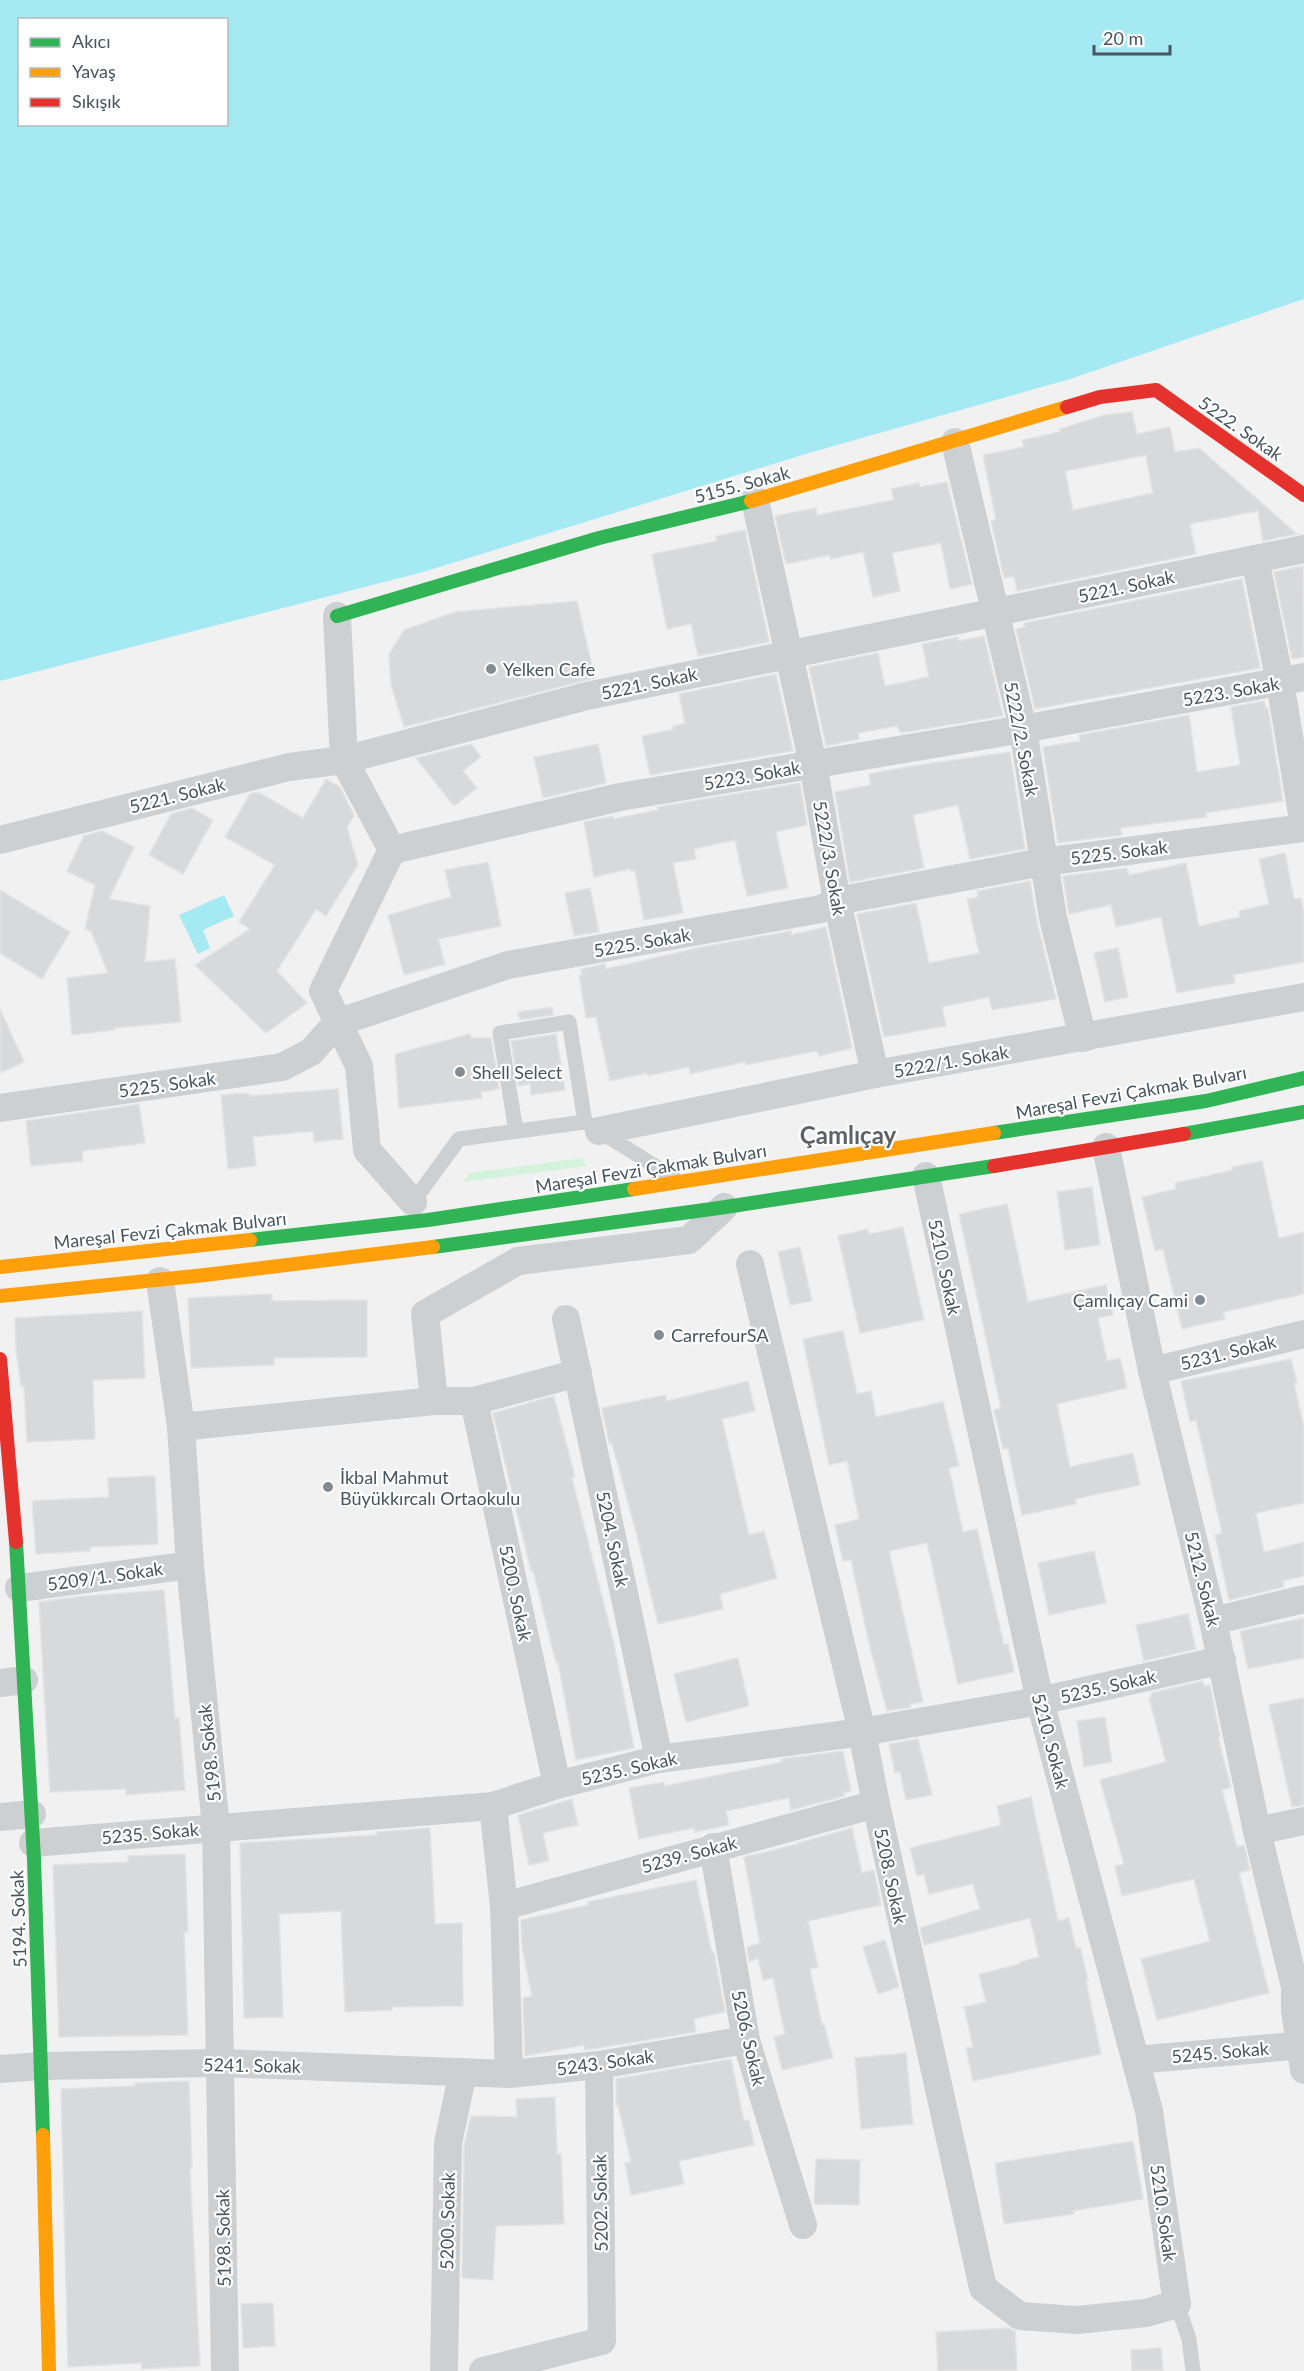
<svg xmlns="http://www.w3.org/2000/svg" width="1304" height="2371" font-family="Lato,sans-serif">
  <rect width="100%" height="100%" fill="#f2f1f1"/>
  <polygon fill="#d4f3dd" points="582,1158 587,1166 463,1182 470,1173"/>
  <g fill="#a5e9f3" fill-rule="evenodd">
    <path d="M0,0H1304V299L1070,379L809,453L423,572L0,681ZM20,20H226V124H20Z"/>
    <polygon points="224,895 234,916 203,930 210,948 198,954 179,915"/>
  </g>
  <g fill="#d8d9db" stroke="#e3e3e4" stroke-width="1.5" fill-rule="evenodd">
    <path d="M1132,412L1137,434L1170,427L1175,452L1199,448L1297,534L1263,541L1258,511L1190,524L1196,554L1017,591L1014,576L1004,578L991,521L996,520L983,455L1024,447L1022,440L1060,432V429L1104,415ZM1146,455L1153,493L1073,510L1065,471Z"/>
    <polygon points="947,482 972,584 950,589 941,543 892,553 900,591 873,597 863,552 831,559 830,555 786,564 775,516 816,508 817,515 894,500 891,489 919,483 920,487"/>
    <polygon points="745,530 769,642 698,656 691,624 667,629 652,554 717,541 716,536"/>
    <polygon points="1303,566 1304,657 1292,659 1274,572"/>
    <polygon points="1242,579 1260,668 1035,709 1016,629 1025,627 1024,623"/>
    <polygon points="577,601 595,678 404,727 391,685 389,654 404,630 455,612"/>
    <polygon points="984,636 1003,716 901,733 897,726 858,733 859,739 826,746 809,667 878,653 885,686 929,677 922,644 958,637 959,641"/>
    <polygon points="776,674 793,751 650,775 642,736 674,729 673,726 685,723 679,694"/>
    <polygon points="1264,701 1266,708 1268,708 1283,801 1206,813 1207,817 1120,828 1122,835 1058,843 1043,747 1080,741 1079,735 1189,715 1197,772 1240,765 1231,707"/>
    <polygon points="471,744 481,757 463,771 477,788 454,806 416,758"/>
    <polygon points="598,744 606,783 543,798 534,757"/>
    <polygon points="1010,752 1025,849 970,859 958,805 913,815 924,868 850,882 835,792 871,785 869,774 912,766"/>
    <polygon points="326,779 340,787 354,815 347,828 358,865 326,916 316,909 277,971 307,1003 266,1033 195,965 250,929 239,922 275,865 225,837 250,794 258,792 303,818"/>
    <polygon points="800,783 807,825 776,832 788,888 747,896 735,840 694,849 696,859 673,863 683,913 644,920 635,871 630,871 630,869 594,877 584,822 613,816 614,819 658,810 657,807"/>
    <polygon points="192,808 213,820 183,874 149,855 171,814"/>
    <polygon points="102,831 134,847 109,899 150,906 145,962 175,959 181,1022 114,1028 114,1030 72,1035 67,978 108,973 91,931 85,929 95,885 67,871 84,836"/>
    <polygon points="1285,853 1294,899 1301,898 1304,913 1304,962 1233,975 1235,983 1177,993 1161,917 1116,927 1111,905 1069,914 1063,876 1127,868 1129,875 1186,863 1199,926 1240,917 1239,911 1269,904 1259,859"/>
    <polygon points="488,862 501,926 438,939 445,964 404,975 388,915 451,897 445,870"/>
    <polygon points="1030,881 1037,922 1056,999 992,1010 989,997 942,1007 946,1026 884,1037 857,914 916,903 929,963 979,953 967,899 978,897 977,891"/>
    <polygon points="590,888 599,932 574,936 565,893"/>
    <polygon points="0,890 70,932 42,979 0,953"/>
    <polygon points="826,927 852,1048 819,1056 817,1051 746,1065 745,1062 690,1074 689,1067 648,1076 647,1073 610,1081 596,1017 586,1018 579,975 582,975 581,969 605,964 606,969 702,947 791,931 791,935"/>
    <polygon points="1118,948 1128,997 1105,1002 1094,953"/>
    <polygon points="552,1007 553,1015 520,1020 518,1012"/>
    <polygon points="0,1009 24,1062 0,1073"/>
    <polygon points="470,1034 471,1038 491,1038 499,1089 481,1092 482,1098 399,1108 395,1054"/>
    <polygon points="556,1034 565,1090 531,1095 530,1084 518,1086 511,1041"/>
    <polygon points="338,1089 343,1139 314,1142 313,1131 253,1137 256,1166 228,1169 221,1095 249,1093 249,1096"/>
    <polygon points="139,1104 145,1143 82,1151 83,1161 31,1166 26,1121"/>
    <polygon points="1262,1161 1279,1238 1304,1232 1304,1294 1223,1312 1225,1319 1182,1329 1163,1249 1155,1251 1142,1197 1176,1189 1175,1183 1233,1170 1232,1167"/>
    <polygon points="1092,1187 1100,1245 1065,1250 1057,1192"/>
    <polygon points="1007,1204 1028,1302 1106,1285 1113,1315 1098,1318 1107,1361 1120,1358 1127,1388 1057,1404 1070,1467 1133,1453 1140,1485 1075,1499 1076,1504 1022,1515 1008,1448 1003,1449 994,1410 1001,1408 959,1214"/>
    <polygon points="903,1227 924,1320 860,1333 838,1236 868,1229 869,1234"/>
    <polygon points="800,1247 812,1301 790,1305 778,1252"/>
    <polygon points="272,1294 272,1301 367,1300 367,1357 274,1358 274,1365 191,1368 188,1298"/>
    <polygon points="142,1311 145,1378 93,1380 95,1439 27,1442 24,1386 21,1386 16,1350 15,1318"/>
    <polygon points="843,1331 857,1394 871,1391 876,1417 943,1402 959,1466 949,1468 963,1532 977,1529 1004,1645 1008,1644 1014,1672 958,1684 927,1543 889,1551 923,1702 910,1704 911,1707 887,1711 869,1643 851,1560 843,1561 835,1525 859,1519 847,1461 829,1465 803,1339"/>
    <polygon points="1291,1359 1297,1383 1294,1383 1304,1428 1304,1503 1256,1513 1264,1552 1304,1542 1304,1576 1283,1581 1284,1587 1229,1600 1215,1535 1222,1533 1210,1480 1196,1420 1190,1422 1181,1381"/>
    <polygon points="748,1381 755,1411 722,1419 749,1535 764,1531 777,1578 720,1594 723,1609 658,1624 637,1536 612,1443 609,1443 602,1408 665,1395 667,1401"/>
    <polygon points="554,1396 575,1477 572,1478 614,1644 634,1748 576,1760 558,1662 556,1663 533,1570 531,1571 493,1413"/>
    <polygon points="155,1476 158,1544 90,1547 90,1551 36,1554 32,1501 109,1497 108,1478"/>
    <polygon points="1094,1551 1106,1603 1049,1615 1038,1563"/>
    <polygon points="164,1590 175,1718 179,1718 185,1790 126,1795 126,1789 50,1792 39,1602 84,1596"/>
    <polygon points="1188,1614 1196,1649 1144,1661 1136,1625"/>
    <polygon points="1304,1618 1304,1658 1248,1669 1240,1631"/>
    <polygon points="738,1658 749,1706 686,1722 674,1674"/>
    <polygon points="1203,1681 1204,1686 1210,1685 1220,1737 1218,1738 1231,1787 1222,1790 1237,1847 1244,1845 1250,1870 1239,1873 1269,1993 1157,2020 1141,1959 1210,1941 1194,1879 1122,1896 1115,1866 1124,1864 1100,1780 1166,1762 1149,1698 1152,1697 1151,1693"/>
    <polygon points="1304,1698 1304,1805 1292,1807 1269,1705"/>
    <polygon points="1105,1717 1112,1762 1084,1767 1077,1721"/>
    <polygon points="918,1739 932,1795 906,1800 900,1772 895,1773 889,1744"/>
    <polygon points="843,1751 851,1791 844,1792 844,1796 791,1810 789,1798 726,1811 729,1825 695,1832 694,1828 639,1839 629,1788 664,1782 665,1786 782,1762 781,1759"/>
    <polygon points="1031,1797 1058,1921 1069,1918 1076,1948 1080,1947 1088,1980 1086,1981 1101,2054 973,2081 966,2048 973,2047 964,2007 986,2002 979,1974 1020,1964 1020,1962 1039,1957 1030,1918 924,1945 920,1928 980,1909 973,1884 929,1894 924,1874 917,1876 910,1848 1001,1825 997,1806"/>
    <polygon points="572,1799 578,1825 543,1833 549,1861 529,1865 518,1815"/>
    <polygon points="430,1828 435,1924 462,1923 463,2006 392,2007 392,2010 345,2012 341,1911 279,1914 283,2017 244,2018 240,1843 377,1835 376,1832"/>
    <polygon points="852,1828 862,1873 874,1870 881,1905 808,1921 818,1967 810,1969 822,2025 824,2024 833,2058 782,2070 774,2037 785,2034 773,1978 763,1980 758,1958 749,1962 747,1947 760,1943 744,1857 798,1844 798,1843"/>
    <polygon points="185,1854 188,1932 184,1932 188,2035 59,2037 53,1865 128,1862 128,1856"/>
    <polygon points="696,1880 712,1953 714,1952 725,2012 694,2019 696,2032 599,2048 585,2050 584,2045 525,2056 523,1998 532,1996 522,1948 521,1920 588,1905 587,1902"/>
    <polygon points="885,1940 899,1987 878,1994 863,1947"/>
    <polygon points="906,2053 913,2124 861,2129 855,2058"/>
    <polygon points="731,2059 744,2121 749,2120 754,2145 679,2161 684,2184 631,2195 625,2163 631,2162 618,2105 616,2106 616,2079"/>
    <polygon points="189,2081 192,2168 190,2169 200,2366 142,2369 141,2363 68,2367 61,2089 135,2086 135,2083"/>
    <polygon points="555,2097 557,2154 561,2154 564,2224 496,2226 493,2280 462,2278 464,2145 471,2116 517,2117 516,2099"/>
    <polygon points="1133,2141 1143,2199 1073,2211 1074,2214 1004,2224 995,2163"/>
    <polygon points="816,2159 860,2160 859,2205 814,2204"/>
    <polygon points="273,2303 275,2346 243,2348 241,2304"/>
    <polygon points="1008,2328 1015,2331 1017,2371 938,2371 936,2332"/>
    <polygon points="1161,2348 1163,2371 1132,2371 1131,2350"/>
  </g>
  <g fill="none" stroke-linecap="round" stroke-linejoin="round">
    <g stroke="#cdd0d2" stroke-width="15">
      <polyline points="516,1131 500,1033 569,1022 585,1122"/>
      <polyline points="410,1206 459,1139 585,1122 674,1178"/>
      <polyline points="1177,2304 1189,2339 1193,2371"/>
    </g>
    <g stroke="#cdd0d2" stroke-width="28">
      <polyline points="955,442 1023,729 1053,918 1083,1038"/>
      <polyline points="755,500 813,764 837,901 875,1074"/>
      <polyline points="1255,559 1280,682 1304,826"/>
      <polyline points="337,616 344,760 392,850"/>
      <polyline points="0,840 289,767 344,760 587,696 1304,549"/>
      <polyline points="392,850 620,797 1023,729 1304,677"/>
      <polyline points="392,850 323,991 359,1066 367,1150 413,1202"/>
      <polyline points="0,1108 282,1067 311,1052 337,1023 508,965 821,909 837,901 1043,862 1304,828"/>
      <polyline points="599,1131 875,1074 1304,997"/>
      <polyline points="1106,1147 1152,1371 1213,1621 1257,1831 1295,1987 1295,2011 1304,2070"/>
      <polyline points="750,1264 862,1732 876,1804 983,2288 1020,2316 1077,2320 1146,2313 1177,2304 1149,2111 1040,1701 926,1176"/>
      <polyline points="160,1281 181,1427 190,1565 216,1827 225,2371"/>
      <polyline points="566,1319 659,1759"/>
      <polyline points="1152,1371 1304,1334"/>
      <polyline points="434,1401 425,1314 518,1261 689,1240 724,1207"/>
      <polyline points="474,1401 557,1785"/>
      <polyline points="181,1427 434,1401 474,1401 578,1373"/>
      <polyline points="19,1588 190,1565"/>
      <polyline points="1213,1621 1304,1599"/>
      <polyline points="0,1683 24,1680"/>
      <polyline points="493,1806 504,1906 509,2074"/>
      <polyline points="0,1817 32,1814"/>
      <polyline points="1257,1831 1304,1821"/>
      <polyline points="33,1843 493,1806 557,1785 659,1759 862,1732 1040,1701 1222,1660"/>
      <polyline points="713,1847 746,2040 803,2225"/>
      <polyline points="504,1906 876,1804"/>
      <polyline points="1136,2060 1304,2045"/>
      <polyline points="0,2069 42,2066 220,2063 509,2074 599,2065 746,2040"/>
      <polyline points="444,2371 448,2143 463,2072"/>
      <polyline points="483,2371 602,2341 599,2065"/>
    </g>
    <g stroke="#30b455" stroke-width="14">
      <polyline points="337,616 599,538 751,501"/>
      <polyline points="994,1133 1206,1101 1304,1078"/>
      <polyline points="1184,1134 1304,1112"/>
      <polyline points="250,1240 428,1220 634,1189"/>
      <polyline points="433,1247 719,1208 994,1166"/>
      <polyline points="16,1542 34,1859 43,2135"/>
    </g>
    <g stroke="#ff9f0a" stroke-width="14">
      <polyline points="751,501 1067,407"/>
      <polyline points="634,1189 994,1133"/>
      <polyline points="0,1267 250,1240"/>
      <polyline points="0,1296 205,1275 433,1247"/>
      <polyline points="43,2135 49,2371"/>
    </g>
    <g stroke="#e5322d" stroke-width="14">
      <polyline points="1067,407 1100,397 1156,390 1304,495"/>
      <polyline points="994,1166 1184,1134"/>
      <polyline points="0,1359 16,1542"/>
    </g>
  </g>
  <g fill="#828c92" stroke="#fff" stroke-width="2">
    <circle cx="491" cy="669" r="6"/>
    <circle cx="460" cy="1072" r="6"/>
    <circle cx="1200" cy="1300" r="6"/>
    <circle cx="659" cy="1335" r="6"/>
    <circle cx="328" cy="1487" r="6"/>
  </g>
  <g text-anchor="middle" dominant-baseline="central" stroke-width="4.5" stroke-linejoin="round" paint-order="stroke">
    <g font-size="18" fill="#46555f" stroke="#fff">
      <text transform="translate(1241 428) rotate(35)">5222. Sokak</text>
      <text transform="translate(742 484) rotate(-15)">5155. Sokak</text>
      <text transform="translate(1126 586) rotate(-12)">5221. Sokak</text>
      <text transform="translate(649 683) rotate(-12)">5221. Sokak</text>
      <text transform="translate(1231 691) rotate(-10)">5223. Sokak</text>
      <text transform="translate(1022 739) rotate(79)">5222/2. Sokak</text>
      <text transform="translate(752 775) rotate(-10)">5223. Sokak</text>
      <text transform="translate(177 795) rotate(-14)">5221. Sokak</text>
      <text transform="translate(1119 852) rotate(-7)">5225. Sokak</text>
      <text transform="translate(830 858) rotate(80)">5222/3. Sokak</text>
      <text transform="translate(642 942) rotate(-10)">5225. Sokak</text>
      <text transform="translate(951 1061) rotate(-10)">5222/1. Sokak</text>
      <text transform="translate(167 1084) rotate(-8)">5225. Sokak</text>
      <text transform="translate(1131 1092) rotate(-10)">Mareşal Fevzi Çakmak Bulvarı</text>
      <text transform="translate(651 1168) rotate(-9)">Mareşal Fevzi Çakmak Bulvarı</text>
      <text transform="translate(170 1230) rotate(-6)">Mareşal Fevzi Çakmak Bulvarı</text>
      <text transform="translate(945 1267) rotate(78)">5210. Sokak</text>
      <text transform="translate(1228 1352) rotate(-14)">5231. Sokak</text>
      <text transform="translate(613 1539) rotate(78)">5204. Sokak</text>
      <text transform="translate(105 1576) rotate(-8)">5209/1. Sokak</text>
      <text transform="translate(1203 1579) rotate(76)">5212. Sokak</text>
      <text transform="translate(516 1593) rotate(78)">5200. Sokak</text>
      <text transform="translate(1108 1686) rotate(-13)">5235. Sokak</text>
      <text transform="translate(1051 1741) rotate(75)">5210. Sokak</text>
      <text transform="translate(209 1753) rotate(-96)">5198. Sokak</text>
      <text transform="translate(629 1768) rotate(-13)">5235. Sokak</text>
      <text transform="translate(150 1833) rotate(-5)">5235. Sokak</text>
      <text transform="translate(689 1854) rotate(-15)">5239. Sokak</text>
      <text transform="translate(891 1876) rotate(78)">5208. Sokak</text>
      <text transform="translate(18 1919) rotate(-92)">5194. Sokak</text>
      <text transform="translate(749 2038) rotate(77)">5206. Sokak</text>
      <text transform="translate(1220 2052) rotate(-5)">5245. Sokak</text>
      <text transform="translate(605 2062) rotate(-8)">5243. Sokak</text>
      <text transform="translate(252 2065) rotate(1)">5241. Sokak</text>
      <text transform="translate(600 2203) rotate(-91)">5202. Sokak</text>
      <text transform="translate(1164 2213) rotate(82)">5210. Sokak</text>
      <text transform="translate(447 2221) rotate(-89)">5200. Sokak</text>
      <text transform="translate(223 2238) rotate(-91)">5198. Sokak</text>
    </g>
    <g font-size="18" fill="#46555f" stroke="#fff" text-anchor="start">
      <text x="503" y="669">Yelken Cafe</text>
      <text x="472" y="1072">Shell Select</text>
      <text x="1188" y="1300" text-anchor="end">Çamlıçay Cami</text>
      <text x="671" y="1335">CarrefourSA</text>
      <text x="340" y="1477">İkbal Mahmut<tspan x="340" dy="21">Büyükkırcalı Ortaokulu</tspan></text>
    </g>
    <g font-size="24" font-weight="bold" fill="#5c6166" stroke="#fff">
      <text x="848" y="1134">Çamlıçay</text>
    </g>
  </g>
  <rect x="18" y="18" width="210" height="108" fill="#ffffff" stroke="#b5bbbf" stroke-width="1.5"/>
  <rect x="30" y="38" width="30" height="9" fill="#30b455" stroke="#b5bbbf" stroke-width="1.5"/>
  <text x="72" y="48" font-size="18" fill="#46555f">Akıcı</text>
  <rect x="30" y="68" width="30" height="9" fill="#ff9f0a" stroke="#b5bbbf" stroke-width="1.5"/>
  <text x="72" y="78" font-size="18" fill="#46555f">Yavaş</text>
  <rect x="30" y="98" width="30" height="9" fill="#e5322d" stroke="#b5bbbf" stroke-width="1.5"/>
  <text x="72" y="108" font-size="18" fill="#46555f">Sıkışık</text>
  <path d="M1094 45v9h76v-9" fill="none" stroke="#46555f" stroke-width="3"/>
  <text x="1103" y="45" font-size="18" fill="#46555f" stroke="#ffffff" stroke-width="4.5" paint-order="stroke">20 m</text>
</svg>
